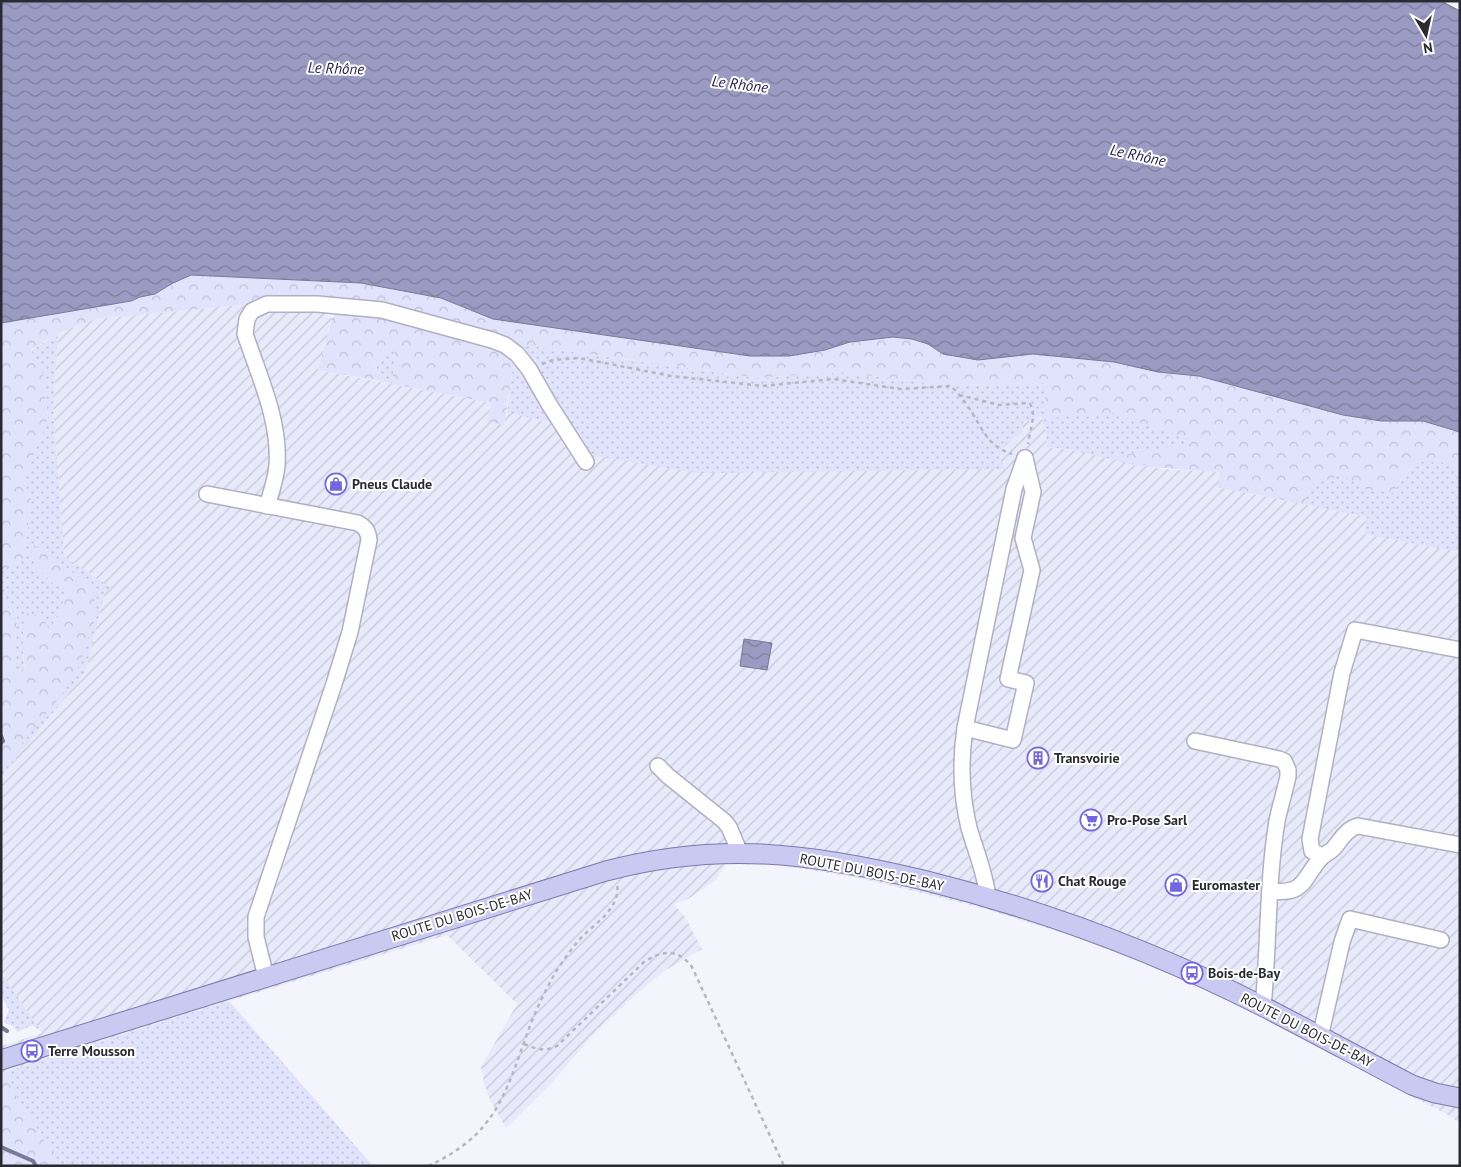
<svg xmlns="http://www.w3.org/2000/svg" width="1461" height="1167" font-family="'PT Sans',sans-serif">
  <defs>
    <pattern id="industrial-furrows" width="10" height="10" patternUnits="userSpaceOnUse" patternTransform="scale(1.25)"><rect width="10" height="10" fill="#e8e9fa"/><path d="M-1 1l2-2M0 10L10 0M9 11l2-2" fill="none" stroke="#c7c8d7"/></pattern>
    <pattern id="grass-dots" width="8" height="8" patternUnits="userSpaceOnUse" patternTransform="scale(1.25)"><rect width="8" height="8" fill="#e1e2fb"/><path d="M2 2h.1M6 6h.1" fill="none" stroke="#c1c2d8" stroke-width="1.8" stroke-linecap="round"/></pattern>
    <pattern id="forest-crowns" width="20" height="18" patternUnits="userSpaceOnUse" patternTransform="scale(1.25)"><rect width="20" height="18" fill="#e1e2fb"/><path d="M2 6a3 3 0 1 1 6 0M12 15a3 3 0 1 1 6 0" fill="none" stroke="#c1c2d8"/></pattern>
    <pattern id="water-waves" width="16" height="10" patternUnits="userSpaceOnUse" patternTransform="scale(1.25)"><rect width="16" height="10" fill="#9a9ac2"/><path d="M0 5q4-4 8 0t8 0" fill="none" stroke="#7e7e9e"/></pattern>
  </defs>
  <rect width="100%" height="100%" fill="#f4f4fd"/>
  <polygon fill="url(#industrial-furrows)" points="241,305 292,311 319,310 332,318 318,370 491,403 487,422 504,424 507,413 573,427 590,455 1006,469 1000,459 1002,448 1006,443 1021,434 1024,421 1035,420 1035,417 1042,416 1046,431 1047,447 1072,450 1162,469 1221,472 1219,487 1367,517 1364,534 1460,552 1460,1123 1445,1113 1410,1096 1310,1042 1200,987 1141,962 1066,934 982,908 860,878 779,865 726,864 715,881 688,899 674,904 685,917 702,949 664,971 633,997 590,1038 551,1084 506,1128 490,1100 484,1083 481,1067 517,1004 447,935 229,1001 1,1073 1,1046 42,1033 1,973 1,777 85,673 105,592 110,588 64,556 53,404 58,333 95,319"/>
  <g fill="url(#grass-dots)">
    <path d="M58,333L53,404L64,556L111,588L105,592L85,673L1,777V770L25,739L93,590L67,568L34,546L38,570L45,575L54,584L58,582L66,590L61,615L54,620L53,630L24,643L23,659L25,668L21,671L13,673L17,614C5,610 4,601 5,590L1,587V570L24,558L31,497L23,481L48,419L43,374L31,351Z"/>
    <path d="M516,344L759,378L840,372L943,385L1046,383L1341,468L1394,493C1403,476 1415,455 1438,460C1447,463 1448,468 1460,469V552L1364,534L1367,517L1218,487L1220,472L1138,466L1072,450L1047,447L1046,431L1041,416L1035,417V420L1024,421L1021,434C1007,442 1003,443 1000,459L1006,469L698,473L590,455L573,427L507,413Z"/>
    <polygon points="386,352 395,352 392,384 379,381 375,361"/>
    <polygon points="1,973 39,1028 37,1029 33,1025 17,1032 13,1026 4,1023 9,1010 1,996"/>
    <polygon points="229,1001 373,1166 60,1166 11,1087 8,1071"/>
  </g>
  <g fill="url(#forest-crowns)">
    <path d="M191,275L361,283L441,298L493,319L750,356H789L825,350L850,342L893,337L912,339L928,344L943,354L978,360L1033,354L1114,362L1158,372L1199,376L1343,415L1381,421H1423L1460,432V469L1451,468L1440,461L1435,464L1430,460C1408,465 1404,474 1394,493L1366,489L1342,475L1309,485L1305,504L1218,487L1220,472C1182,470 1145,467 1107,458L1192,443L1193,440L1157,429L1114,413L1069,415L1054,418L1044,422L1046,383L943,385L840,372L759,378L517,344L504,425L487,422L491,403L392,384L395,352H386L375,361L379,381L318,370L332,318L345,302L292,311L241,305L95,319L58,333L31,350L43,374L48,419L23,481L31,497L24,558L1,570V323L131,301L140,297L155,294L171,284Z"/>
    <path d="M34,545L67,568L93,590L96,609L81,662L66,689L1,770V587L5,590C4,601 5,611 17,614L13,673L21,671L25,668C23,657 22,624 25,613C45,615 42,616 50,632L53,630L54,620L61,615L66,591L58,582L54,584L45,575L38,570L31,556Z"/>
    <polygon points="8,1071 11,1087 60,1166 1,1166 1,1073"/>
  </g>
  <g fill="url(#water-waves)" stroke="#787897">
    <polygon points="1,1 1441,1 1460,11 1460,432 1423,421 1381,421 1343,415 1199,376 1158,372 1114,362 1033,354 978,360 943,354 928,344 912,339 893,337 850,342 825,350 789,356 750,356 493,319 441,298 361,283 191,275 171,284 155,294 140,297 131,301 1,323"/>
    <polygon points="744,639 772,643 767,670 740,666"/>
  </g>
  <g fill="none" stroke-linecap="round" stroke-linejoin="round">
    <g stroke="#787897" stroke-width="4">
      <polyline points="1,736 3,741 1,743"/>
      <polyline points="1,1027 7,1031"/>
      <polyline points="1,1147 33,1161 36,1166"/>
    </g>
    <g stroke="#b0b0c4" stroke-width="18">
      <g id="minor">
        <path d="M207,494L358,523C366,528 368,531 369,540L350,632L334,684L256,917V937L266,977"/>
        <path d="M267,506C271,493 276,479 277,465C280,420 259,376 245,334L247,319L252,311L267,304H317L382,310L492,340L505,345L517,354L529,369L549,404L586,462"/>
        <polyline points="965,728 1013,740 1026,683 1008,679 1032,570 1023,538 1033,492 1025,458"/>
        <path d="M1195,741L1279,759L1284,761L1288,770V776C1285,791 1280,806 1277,821C1267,882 1269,945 1263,1007"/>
        <polyline points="658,766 668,776 724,821 729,827 740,853"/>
        <polyline points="1322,856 1312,851 1310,839 1342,673 1355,630 1460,650"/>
        <path d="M1270,891C1306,895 1302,879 1321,858C1324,854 1329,853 1333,849C1341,840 1346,829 1358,826L1460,845"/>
        <path d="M988,898C985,872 976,852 969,828C961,795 960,762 965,728L1014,489L1025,458"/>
        <polyline points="1320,1037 1342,942 1350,919 1441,940"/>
      </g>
    </g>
    <g stroke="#7b7aaa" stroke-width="21">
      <path id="major" d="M1,1060L606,871C719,841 811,853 923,880C1040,909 1156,952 1264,1007C1313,1032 1362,1059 1412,1085L1435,1093L1460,1098"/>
    </g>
    <g stroke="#b7b7c0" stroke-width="2.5" stroke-dasharray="4 4" stroke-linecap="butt">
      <path d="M542,364L553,360L579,358L671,376L763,386L833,379L900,389L951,386C957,392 962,398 967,405C982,426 985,445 1012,454"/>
      <path d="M959,395L999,405L1029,403C1038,411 1029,433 1028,444"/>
      <path d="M524,1044C536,1049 545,1052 557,1046L644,962C662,950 678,948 692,967L784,1166"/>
      <path d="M428,1166C494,1136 505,1096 527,1034C534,1014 544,993 554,975C561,963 570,951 579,940C594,923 621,910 617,883"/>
    </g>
    <use href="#minor" stroke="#fff" stroke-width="15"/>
    <use href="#major" stroke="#cac9f2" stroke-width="19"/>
  </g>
  <defs>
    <g id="shop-ring" transform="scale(1.125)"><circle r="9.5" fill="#fff" stroke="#7466e1" stroke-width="1.5"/><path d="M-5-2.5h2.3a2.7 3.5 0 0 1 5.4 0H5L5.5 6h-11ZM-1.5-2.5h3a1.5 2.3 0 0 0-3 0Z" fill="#7466e1"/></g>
    <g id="building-ring" transform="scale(1.125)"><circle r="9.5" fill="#fff" stroke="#7466e1" stroke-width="1.5"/><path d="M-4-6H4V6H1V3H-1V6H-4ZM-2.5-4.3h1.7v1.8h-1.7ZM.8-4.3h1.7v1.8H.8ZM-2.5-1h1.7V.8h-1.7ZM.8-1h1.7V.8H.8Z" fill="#7466e1"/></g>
    <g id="supermarket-ring" transform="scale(1.125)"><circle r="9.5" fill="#fff" stroke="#7466e1" stroke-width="1.5"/><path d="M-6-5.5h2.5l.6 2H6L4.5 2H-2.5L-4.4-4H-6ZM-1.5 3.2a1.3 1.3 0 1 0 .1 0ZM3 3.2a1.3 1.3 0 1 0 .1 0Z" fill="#7466e1"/></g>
    <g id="restaurant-ring" transform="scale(1.125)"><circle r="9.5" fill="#fff" stroke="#7466e1" stroke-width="1.5"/><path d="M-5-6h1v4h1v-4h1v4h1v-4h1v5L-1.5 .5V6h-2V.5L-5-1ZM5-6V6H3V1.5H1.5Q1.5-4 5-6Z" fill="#7466e1"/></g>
    <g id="bus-ring" transform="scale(1.125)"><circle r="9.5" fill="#fff" stroke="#7466e1" stroke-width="1.5"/><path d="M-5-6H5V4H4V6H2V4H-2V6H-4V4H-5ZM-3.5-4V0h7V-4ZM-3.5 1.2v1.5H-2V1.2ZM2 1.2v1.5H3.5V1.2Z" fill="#7466e1"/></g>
  </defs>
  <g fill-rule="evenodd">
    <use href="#shop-ring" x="336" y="484"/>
    <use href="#building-ring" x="1038" y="758"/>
    <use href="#supermarket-ring" x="1091" y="820"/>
    <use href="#restaurant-ring" x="1042" y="881"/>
    <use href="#shop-ring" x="1176" y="885"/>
    <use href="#bus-ring" x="1192" y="973"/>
    <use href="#bus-ring" x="32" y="1051"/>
  </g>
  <g text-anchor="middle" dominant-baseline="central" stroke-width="4" stroke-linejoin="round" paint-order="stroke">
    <g font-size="14" font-weight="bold" fill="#2a2a32" stroke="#fff" text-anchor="start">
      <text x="352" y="484">Pneus Claude</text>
      <text x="1054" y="758">Transvoirie</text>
      <text x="1107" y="820">Pro-Pose Sarl</text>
      <text x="1058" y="881">Chat Rouge</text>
      <text x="1192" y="885">Euromaster</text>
      <text x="1208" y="973">Bois-de-Bay</text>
      <text x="48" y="1051">Terre Mousson</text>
    </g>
    <g font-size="14" fill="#2a2a32" stroke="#fff">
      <text transform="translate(872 872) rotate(11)">ROUTE DU BOIS-DE-BAY</text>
      <text transform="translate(462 915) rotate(-17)">ROUTE DU BOIS-DE-BAY</text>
      <text transform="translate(1307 1030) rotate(27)">ROUTE DU BOIS-DE-BAY</text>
    </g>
    <g font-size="15" font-style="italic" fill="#262053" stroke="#fff">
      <text transform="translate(336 68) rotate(2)">Le Rhône</text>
      <text transform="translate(740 84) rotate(7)">Le Rhône</text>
      <text transform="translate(1138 155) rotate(12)">Le Rhône</text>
    </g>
  </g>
  <rect width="1461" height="1167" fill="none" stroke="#2a2a32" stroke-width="5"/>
  <g transform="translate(1426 35) rotate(171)" stroke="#ffffff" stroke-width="4" paint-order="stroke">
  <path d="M0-4L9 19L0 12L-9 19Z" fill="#2a2a32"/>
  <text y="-8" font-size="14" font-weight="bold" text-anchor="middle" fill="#2a2a32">N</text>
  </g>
</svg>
